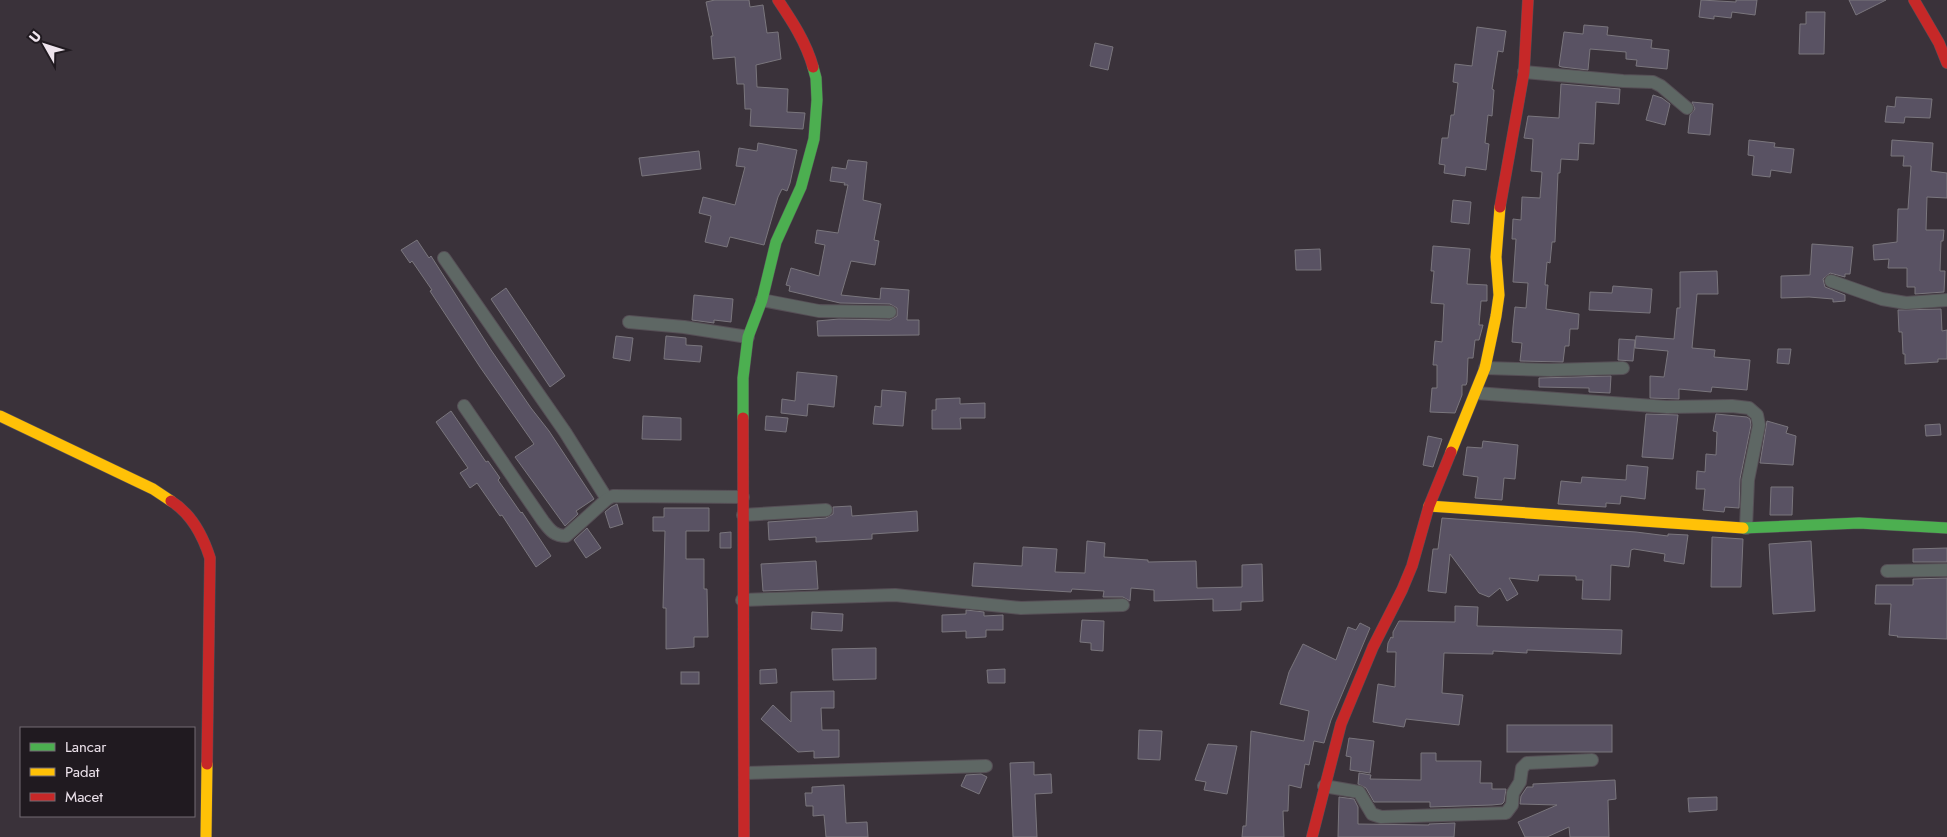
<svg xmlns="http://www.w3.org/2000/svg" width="1947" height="837" font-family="Jost,sans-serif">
  <rect width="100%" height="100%" fill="#3a323a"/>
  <g fill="#595263" stroke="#7a767d">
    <polygon points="715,0 749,0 750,7 763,5 767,33 778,32 781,59 756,65 757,87 788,89 787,112 805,113 803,129 750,126 751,109 745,109 744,84 737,84 735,57 713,59 711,36 713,36 706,2"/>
    <polygon points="1701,0 1736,2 1736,0 1757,0 1755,15 1732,12 1731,18 1714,16 1714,19 1699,17"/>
    <polygon points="1849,0 1886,0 1856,15"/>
    <polygon points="1806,12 1825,12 1824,54 1799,54 1800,24 1806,24"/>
    <polygon points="1584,25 1608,27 1607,35 1652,40 1651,48 1669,50 1667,69 1636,66 1637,60 1626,59 1626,52 1590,49 1588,70 1562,67 1559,66 1564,32 1583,34"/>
    <polygon points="1477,27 1506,31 1503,52 1498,51 1492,89 1494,90 1492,116 1488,115 1485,143 1489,144 1486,170 1466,167 1465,176 1444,173 1445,165 1439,164 1442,138 1448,138 1451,115 1454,115 1458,83 1453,82 1455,64 1472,66"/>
    <polygon points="1095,43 1113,47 1108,70 1090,66"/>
    <polygon points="1561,84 1620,89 1619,104 1596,102 1594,144 1579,143 1578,160 1561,159 1560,173 1558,173 1555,242 1552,242 1550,263 1547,262 1545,285 1548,285 1546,309 1579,314 1578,329 1570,329 1569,346 1565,346 1563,362 1520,361 1522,343 1512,342 1513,327 1515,307 1526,308 1528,283 1513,282 1516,239 1512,239 1513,219 1521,220 1522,197 1540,198 1542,172 1531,171 1533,139 1524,138 1528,116 1559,118"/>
    <polygon points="1653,95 1662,98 1670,104 1665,125 1646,120"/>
    <polygon points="1896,97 1932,99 1930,118 1905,117 1904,123 1885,122 1887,106 1895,107"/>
    <polygon points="1692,102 1713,104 1710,135 1688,133 1690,115 1695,109"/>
    <polygon points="1749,140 1775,143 1774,147 1794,149 1791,173 1771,170 1770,177 1752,175 1754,156 1748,155"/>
    <polygon points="1892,140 1933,143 1931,171 1947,173 1947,198 1927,197 1926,230 1944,230 1943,241 1941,241 1940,271 1945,271 1944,292 1915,294 1915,287 1907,287 1907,268 1888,268 1889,259 1874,260 1873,245 1897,242 1898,209 1908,209 1911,166 1903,166 1904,156 1891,156"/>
    <polygon points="758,143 797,150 790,183 787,191 782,189 778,197 764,245 730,237 727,247 705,242 711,216 699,213 703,197 735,205 745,167 736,166 739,148 757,151"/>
    <polygon points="699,151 701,169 642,176 639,158"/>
    <polygon points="848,160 867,162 863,200 881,204 874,240 879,241 875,265 851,261 841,295 880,299 881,288 909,290 907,320 919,320 919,335 818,336 817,321 839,319 890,320 897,316 897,308 890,304 840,303 789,291 790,286 786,285 791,268 819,276 825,245 815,243 817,230 838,233 848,185 844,185 845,183 830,181 832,167 846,169"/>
    <polygon points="1453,200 1471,202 1469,224 1451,222"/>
    <polygon points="417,240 429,258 431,256 491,350 531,408 549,431 594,499 576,511 578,514 565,526 515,457 534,444 480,367 430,291 432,290 412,261 410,263 401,250"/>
    <polygon points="1812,244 1853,247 1850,274 1845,274 1845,277 1830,273 1823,279 1825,287 1845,295 1845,301 1833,302 1833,299 1809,297 1781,298 1781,276 1810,275"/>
    <polygon points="1433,246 1470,249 1467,284 1487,285 1487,301 1481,301 1479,325 1483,325 1479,340 1475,340 1473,358 1468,358 1467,382 1466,385 1462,385 1462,395 1455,413 1430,412 1432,388 1437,388 1437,365 1433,365 1435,341 1442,342 1444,304 1431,303 1434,271 1431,271"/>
    <polygon points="1320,249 1321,270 1296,270 1295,250"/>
    <polygon points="1717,271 1718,294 1697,294 1692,348 1715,350 1714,357 1750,360 1747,390 1712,387 1711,392 1679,389 1679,399 1650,398 1650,376 1664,377 1668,351 1635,348 1636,336 1674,339 1677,308 1680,308 1680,272"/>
    <polygon points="1613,286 1652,289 1650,313 1589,310 1590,292 1612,293"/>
    <polygon points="506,288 565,376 550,387 491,299"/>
    <polygon points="694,295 733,299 731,322 714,320 714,323 692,320"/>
    <polygon points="1941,309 1942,331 1947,330 1947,359 1938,359 1938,362 1905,364 1905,354 1903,354 1902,332 1899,332 1898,310"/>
    <polygon points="616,336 633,338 630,361 613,358"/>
    <polygon points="666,336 686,338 686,345 702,346 700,362 664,359"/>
    <polygon points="1619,339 1635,340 1633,361 1618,360"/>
    <polygon points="1778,349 1791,349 1789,364 1777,363"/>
    <polygon points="797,372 837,376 834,407 808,404 807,416 781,413 782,399 795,401"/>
    <polygon points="1611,376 1610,393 1589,392 1589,388 1539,387 1539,378"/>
    <polygon points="882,390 906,392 903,426 873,424 875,406 881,407"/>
    <polygon points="960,398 960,404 985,403 985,418 960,418 961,429 932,429 932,410 936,410 936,399"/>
    <polygon points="451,411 486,462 488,461 500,478 498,480 521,513 522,512 551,556 536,567 502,515 500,516 477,483 470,488 460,473 468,468 436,422"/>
    <polygon points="1646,414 1678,415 1673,459 1642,457"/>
    <polygon points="1716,414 1747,417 1750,419 1751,425 1740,479 1739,508 1725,507 1724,512 1703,510 1705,489 1696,489 1697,471 1705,472 1706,454 1716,455 1717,432 1713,431"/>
    <polygon points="643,416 681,418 681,440 642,439"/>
    <polygon points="766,416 788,418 786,432 765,430"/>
    <polygon points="1767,421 1788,427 1786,433 1796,436 1793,465 1760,463"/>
    <polygon points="1940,424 1941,435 1926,436 1925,425"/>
    <polygon points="1428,436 1442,439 1433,467 1423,465"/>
    <polygon points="1483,441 1518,445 1515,479 1504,478 1502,500 1475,498 1478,477 1463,475 1467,447 1482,448"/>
    <polygon points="1627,465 1648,467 1645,499 1621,496 1620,504 1606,503 1606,507 1558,504 1561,481 1581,483 1582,477 1626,480"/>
    <polygon points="1771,487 1793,487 1792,515 1770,515"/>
    <polygon points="617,504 623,524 610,528 605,512 611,507"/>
    <polygon points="851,506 852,516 917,511 918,531 872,534 872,539 816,542 816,537 769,540 768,522 826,518 833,514 833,507"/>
    <polygon points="664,508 709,508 709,531 686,531 686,559 704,559 704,589 707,589 708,637 694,637 694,647 666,649 666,608 663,608 665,531 653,531 653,517 664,517"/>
    <polygon points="1442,518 1636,532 1668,536 1668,534 1688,535 1684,564 1664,561 1665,554 1634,549 1631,550 1629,567 1611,565 1610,600 1582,599 1583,580 1576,580 1576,576 1539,575 1538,581 1509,578 1518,594 1507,601 1500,588 1489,597 1479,593 1450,554 1446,593 1428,591 1433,549 1438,549"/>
    <polygon points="587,528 601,548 586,558 574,540"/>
    <polygon points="731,532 731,548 720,548 720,533"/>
    <polygon points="1712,537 1743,539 1741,587 1711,587"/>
    <polygon points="1087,541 1105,543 1104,557 1148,560 1148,562 1196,561 1197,588 1242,587 1242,565 1262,564 1263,601 1241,602 1241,610 1213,611 1213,599 1154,601 1154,590 1131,588 1130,601 1123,597 1103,597 1104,591 1072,589 1071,592 972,586 974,563 1022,566 1023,547 1057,549 1055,572 1085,573"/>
    <polygon points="1811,541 1815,611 1773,614 1769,544"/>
    <polygon points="1947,548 1947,562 1913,562 1913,549"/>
    <polygon points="816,561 818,589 763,591 761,564"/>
    <polygon points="1947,578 1947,639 1897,637 1898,636 1889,635 1891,604 1875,604 1876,585 1913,585 1913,579"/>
    <polygon points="1455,606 1478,607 1477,626 1622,630 1621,654 1527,650 1527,653 1493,651 1493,654 1444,653 1442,693 1463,695 1459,725 1406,719 1404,727 1373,722 1378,684 1395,687 1396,652 1387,652 1388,643 1391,637 1393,638 1393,632 1399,621 1455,622"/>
    <polygon points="966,610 984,612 984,616 1003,615 1003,630 986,630 986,637 966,638 966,631 942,632 942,615 966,614"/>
    <polygon points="812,612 843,614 842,631 811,629"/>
    <polygon points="1082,620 1104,621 1103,651 1091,650 1091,643 1080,642"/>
    <polygon points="1360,623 1370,628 1331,720 1324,743 1314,741 1309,765 1305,764 1301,788 1289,785 1288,811 1283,811 1284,837 1242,837 1243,826 1246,826 1251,731 1304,741 1309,711 1280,704 1289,672 1303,644 1336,660 1348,627 1356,630"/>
    <polygon points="876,648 876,679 833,680 832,649"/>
    <polygon points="776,669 777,683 760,684 760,670"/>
    <polygon points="1005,669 1005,683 988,683 987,670"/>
    <rect x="681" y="672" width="18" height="12"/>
    <polygon points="834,691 834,708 821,708 822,730 839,730 839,757 814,758 814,751 798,752 761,719 773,705 791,722 791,692"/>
    <rect x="1507" y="725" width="105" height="27"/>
    <polygon points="1139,730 1162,731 1160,760 1138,759"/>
    <polygon points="1349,738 1374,741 1370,773 1350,770 1351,757 1346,756"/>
    <polygon points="1208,744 1237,746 1227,794 1204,790 1206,782 1195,780"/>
    <polygon points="1421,753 1436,753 1436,761 1481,761 1480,783 1492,783 1492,789 1506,789 1504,802 1502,804 1492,805 1430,807 1430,802 1374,802 1366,788 1358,784 1359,773 1371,775 1370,779 1421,780"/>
    <polygon points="1034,762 1034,775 1051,774 1052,793 1035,794 1037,837 1013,837 1010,763"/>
    <polygon points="981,774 987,777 979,794 961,786 966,775"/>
    <polygon points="1615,780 1616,799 1608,800 1609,837 1570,837 1569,827 1547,837 1525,837 1518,822 1557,805 1520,804 1521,796 1527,787 1533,787 1533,784"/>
    <polygon points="844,785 846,823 867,822 868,837 826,837 824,815 813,816 813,806 806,806 805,793 812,793 812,787"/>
    <polygon points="1339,797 1354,799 1358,807 1358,824 1429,825 1429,824 1455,823 1454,837 1338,837"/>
    <polygon points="1717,797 1717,810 1689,812 1688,798"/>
  </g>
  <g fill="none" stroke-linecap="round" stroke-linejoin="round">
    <g stroke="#564f56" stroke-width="14">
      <g id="street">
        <polyline points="1524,72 1623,81 1653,82 1661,86 1687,108"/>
        <polyline points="444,258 565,432 607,499"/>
        <polyline points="1831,281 1882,299 1906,303 1947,300"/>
        <polyline points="762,300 819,311 890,312"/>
        <polyline points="629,322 684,327 748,337"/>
        <polyline points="1485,368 1551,370 1623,368"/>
        <polyline points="1476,393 1667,407 1732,406 1749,408 1757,415 1759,425 1748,480 1746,528"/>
        <path d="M464,406L543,521C550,530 554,536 566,536L607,499L613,496L743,497"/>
        <polyline points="743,515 826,510"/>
        <polyline points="1887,571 1947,570"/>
        <polyline points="742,600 895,595 1021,608 1123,605"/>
        <polyline points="745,773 986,766"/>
        <polyline points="1324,786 1359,792 1372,814 1381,817 1506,813 1512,805 1513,793 1520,782 1522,768 1527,763 1592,760"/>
      </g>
    </g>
    <g stroke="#564f56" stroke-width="12">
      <g id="fast">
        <polyline points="743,418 743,378 748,337 762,300 776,242 801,187 814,139 817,100 816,78 813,67"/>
        <polyline points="1743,528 1859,523 1947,528"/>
      </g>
    </g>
    <g stroke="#564f56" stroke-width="12">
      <g id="slow">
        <polyline points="0,416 153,489 171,501"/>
        <polyline points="1451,452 1485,368 1496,316 1499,295 1496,257 1500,207"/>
        <polyline points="1429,506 1743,528"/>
        <polyline points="206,837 207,764"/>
      </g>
    </g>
    <g stroke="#564f56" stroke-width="12">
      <g id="jam">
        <path d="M778,0C792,21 806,42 813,67"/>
        <polyline points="1914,0 1939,43 1947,63"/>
        <polyline points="1500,207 1524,72 1528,0"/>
        <polyline points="743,418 744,837"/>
        <path d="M171,501C192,514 203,536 210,558L207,764"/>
        <polyline points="1312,837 1341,724 1373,647 1402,590 1412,566 1429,506 1451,452"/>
      </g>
    </g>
    <use href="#street" stroke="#5e6764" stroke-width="12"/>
    <use href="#fast" stroke="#4caf50" stroke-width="11"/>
    <use href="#slow" stroke="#ffc107" stroke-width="11"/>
    <use href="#jam" stroke="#c62828" stroke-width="11"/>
  </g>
  <rect x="20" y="727" width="175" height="90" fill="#201a20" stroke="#726b72"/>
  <rect x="30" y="743" width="25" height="8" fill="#4caf50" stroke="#726b72"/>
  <text x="65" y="752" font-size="15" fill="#eee4ed">Lancar</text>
  <rect x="30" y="768" width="25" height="8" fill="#ffc107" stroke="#726b72"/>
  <text x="65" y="777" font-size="15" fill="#eee4ed">Padat</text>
  <rect x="30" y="793" width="25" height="8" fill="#c62828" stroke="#726b72"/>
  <text x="65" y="802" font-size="15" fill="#eee4ed">Macet</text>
  <g transform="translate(45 45) rotate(309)" stroke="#201a20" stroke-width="4" paint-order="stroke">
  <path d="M0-4L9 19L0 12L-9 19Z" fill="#eee4ed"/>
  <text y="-8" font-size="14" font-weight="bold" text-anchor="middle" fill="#eee4ed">U</text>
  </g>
</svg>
